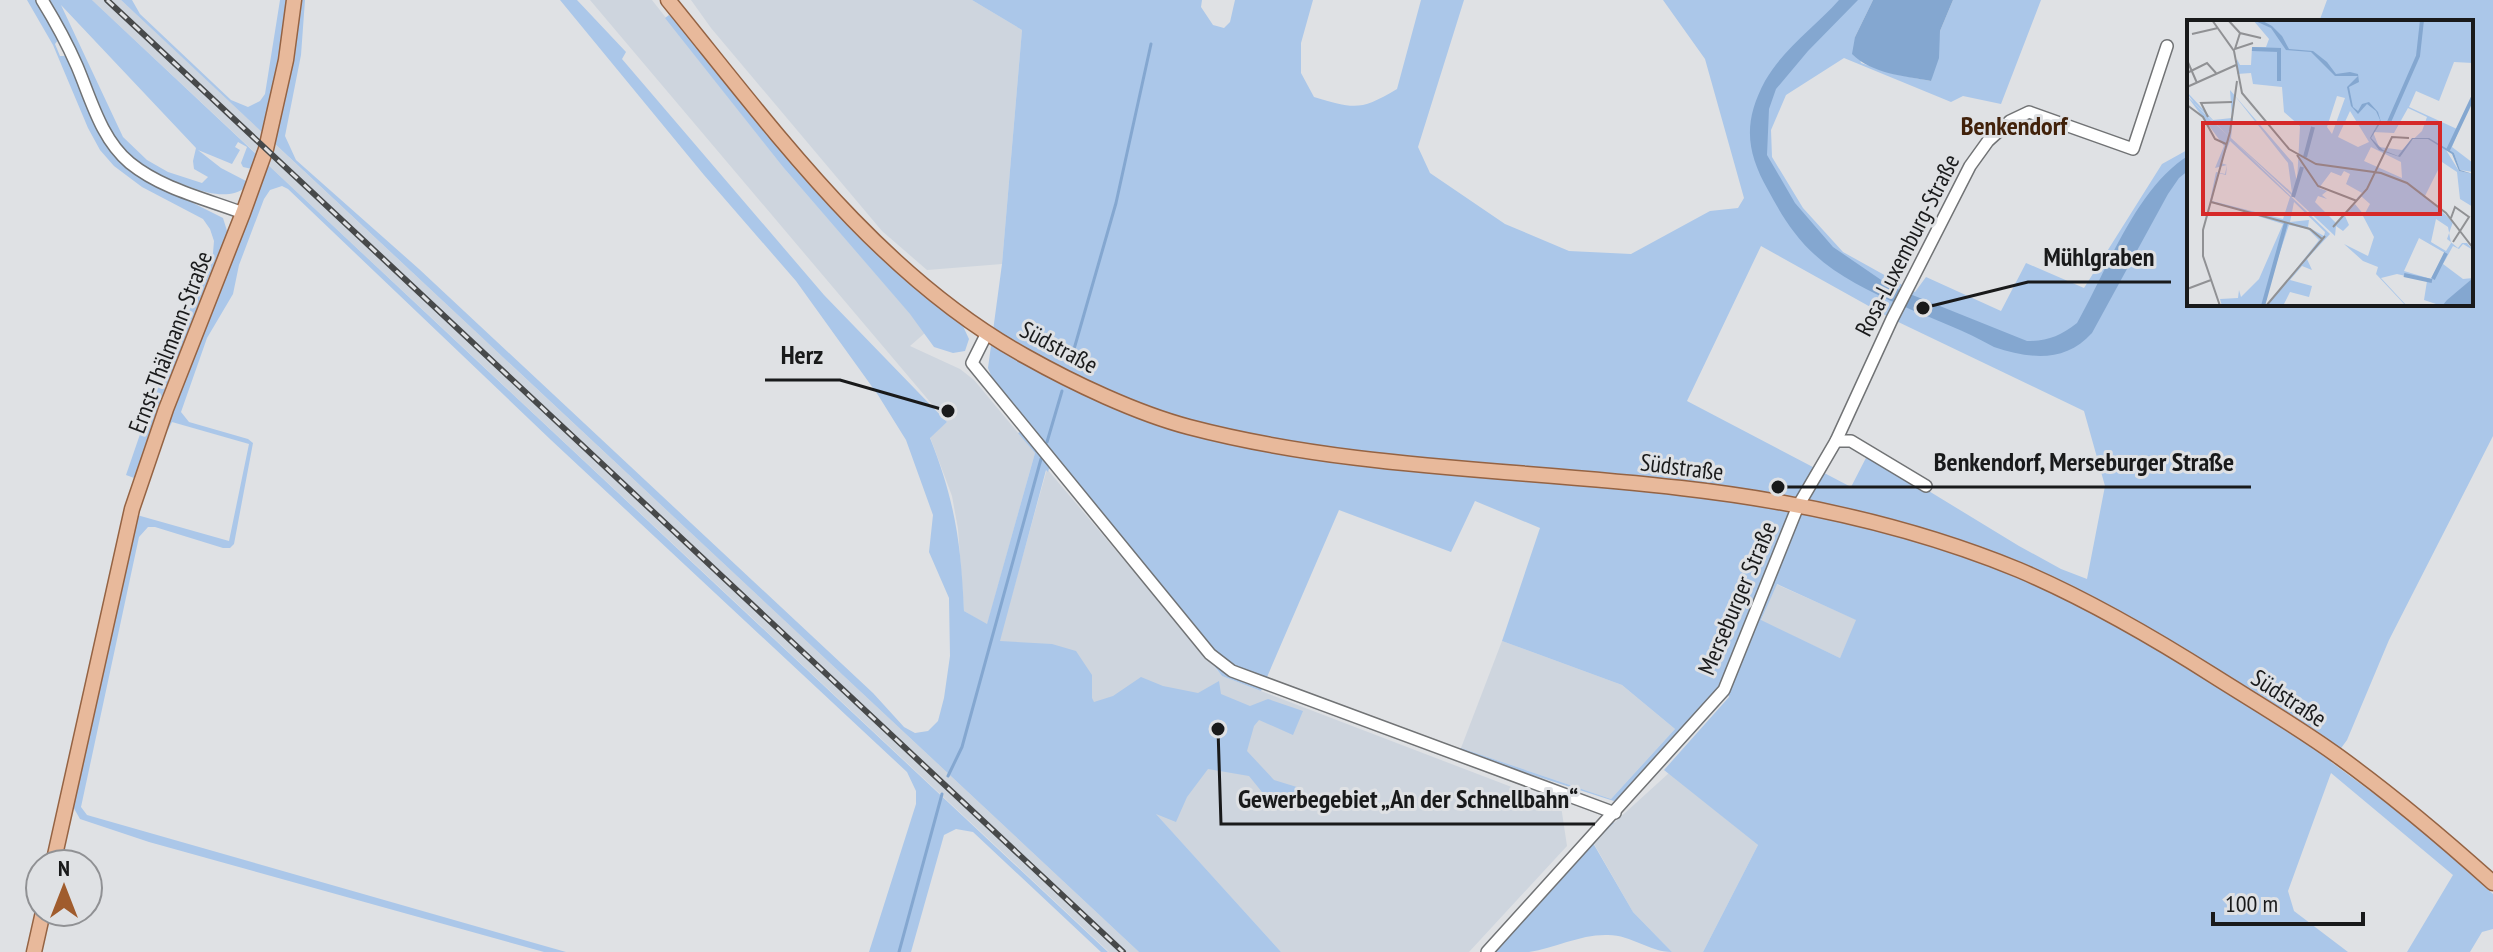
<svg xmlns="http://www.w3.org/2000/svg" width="2493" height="952" font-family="'PT Sans Narrow',sans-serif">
  <rect width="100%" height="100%" fill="#dfe1e4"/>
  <g fill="#ced5de">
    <polygon points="92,0 121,0 1139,952 1109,952"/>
    <polygon points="590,0 652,0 783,167 926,332 910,346 960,369 974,380 1035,453 987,625 964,611 958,529 952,496 930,437 947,422"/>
    <polygon points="691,0 972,0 1022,30 1002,264 927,270 882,231 711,28"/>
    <polygon points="1047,469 1222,676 1561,806 1567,846 1469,952 1281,952 999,641"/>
    <polygon points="1776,584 1857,620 1840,658 1761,621"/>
    <polygon points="1502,641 1622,685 1675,729 1611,799 1461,748"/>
    <polygon points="1669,773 1758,845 1703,952 1672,952 1633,912 1593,842"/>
  </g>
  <g fill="#abc7e9" fill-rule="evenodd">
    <polygon points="27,0 36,0 58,40 55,44 60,56 66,56 97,126 153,183 223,218 228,234 137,479 126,475 148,411 213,253 214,241 210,229 203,219 142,187 114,166 100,150 88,128 53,45"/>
    <path d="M50,0H92L258,156L252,169L243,167L241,163L247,147L238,142L235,147L240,150L232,164L198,150L221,168L246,181V187C231,199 210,194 193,188C174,181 153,175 137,162C110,140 102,108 88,77C77,51 64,25 50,0ZM61,5L196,148L193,161L194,169L208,177L202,183L168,172L147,160L123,137Z"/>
    <polygon points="121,0 132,0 140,14 231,100 248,107 260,101 265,94 280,0 288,0 284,36 264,134"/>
    <path d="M299,0H305L301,55L285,136L296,160L419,269L873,693L904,727L915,733L928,731L938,721L944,698L950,656L949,598L929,552L933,515L906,440L878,395L796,281L704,175L560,0H577L626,52L622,59L824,295L947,422L930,438C955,501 961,543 964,611L987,624L1035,453L1018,433L1022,431L1050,465L1048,472L1046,470L1000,641L1052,644L1076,651L1092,675V698L1094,702L1113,696L1141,677L1163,686L1198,693L1219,681L1221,694L1250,706L1268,699L1303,711L1293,735L1259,720L1254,726L1247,751L1274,780L1300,788V797H1266L1249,776L1208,769L1187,797L1176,822L1156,814L1281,952H1139L273,142Z"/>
    <path d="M972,0H1202L1201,7L1213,25L1224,28L1230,22L1235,0H1313L1301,43V73L1314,97C1355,109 1360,111 1397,89L1421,0H1464L1418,147L1430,173L1505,224L1569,251L1631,254L1710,211L1738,208L1744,198L1705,59L1663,0H1873L1855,37L1861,63L1894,74L1931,81L1940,31L1953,0H2041L2001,104L1963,96L1951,102L1844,58L1786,95L1771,130L1772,157L1803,208L1843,252L1915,292L1926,277L2001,311L2026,263L2084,288L2162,164L2189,149V304H2471V22H2319L2327,0H2493V436L2389,640L2347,740L2331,762L2415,824L2493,894V929L2482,932L2470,952H2407L2453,875L2331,773L2288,891L2294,911L2348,952H1703L1758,845L1664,770L1729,697L1724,677L1713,696L1617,802L1458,751L1461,748L1611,799L1675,729L1622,685L1502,641L1540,528L1475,501L1451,552L1339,510L1261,691L1222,676L992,378L988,368L1002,264L1022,30ZM1761,246L1892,319L2084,411L2105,486L2087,579L2061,569L2019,546L1868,454L1851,487L1687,401ZM1777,584L1856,620L1840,658L1761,620Z"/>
    <polygon points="669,15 684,28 809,181 961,322 969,339 965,351 953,353 934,347 910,314 783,167 665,18"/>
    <polygon points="266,163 1108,952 1101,952 973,832 956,829 944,835 911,952 869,952 916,804 916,791 907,772 551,440 288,189 282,186 270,190 264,199 239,265 233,294 207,338 181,412 189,422 248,439 253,443 234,544 230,548 223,548 155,527 148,527 139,537 81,807 87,815 566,952 544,952 149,842 80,819 72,805 137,515 229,541 249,444 172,422 168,430 164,429"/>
    <path d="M1612,822L1614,823L1593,843L1633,912L1672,952C1649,952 1632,935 1608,935C1581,934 1555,948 1529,952C1517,952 1503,952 1491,952L1591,841Z"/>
  </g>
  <g fill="#84a7d0">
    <path d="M1839,0H1858L1808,51L1776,89L1769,109L1767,155L1795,203L1833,247L1890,286L2027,341C2048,341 2060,336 2077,323C2108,268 2136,188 2189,155V170L2179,178L2168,194L2092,333C2065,363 2030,359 1994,347C1929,310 1841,295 1794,232C1784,219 1776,205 1768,190C1746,151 1743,122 1765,81C1784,48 1815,27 1839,0Z"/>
    <path d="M1873,0H1953L1940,31L1939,58L1931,81C1905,76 1872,74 1852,54L1855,37Z"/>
  </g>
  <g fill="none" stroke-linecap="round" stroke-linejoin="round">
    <g stroke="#84a7d0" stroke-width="3">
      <polyline points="1070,363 1116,203 1151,44"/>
      <polyline points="1047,442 1062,391"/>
      <polyline points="948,776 962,747 1041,459"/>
      <polyline points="899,952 942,794"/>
    </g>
    <g stroke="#717375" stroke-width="14">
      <g id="minor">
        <path d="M42,0C55,21 67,43 77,66C91,99 101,139 130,163C162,189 206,199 243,213"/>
        <polyline points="987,333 972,363 1210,654 1232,671 1615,813"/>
        <polyline points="1836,441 1851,441 1926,486"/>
        <polyline points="1487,952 1724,690 1798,506 1836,441 1892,319 1970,166 1988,141 2010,121 2029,112 2133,149 2167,46"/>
      </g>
    </g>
    <g stroke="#956343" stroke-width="17">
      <g id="major">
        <path d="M668,0C773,129 877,274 1025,356C1073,383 1136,413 1189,427C1349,469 1518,469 1681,488C1796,501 1912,526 2019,570C2087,599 2151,636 2214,676C2255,702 2298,727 2338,756C2392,795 2443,838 2493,883"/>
        <polyline points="53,864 132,509 166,409 243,213 266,149 286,60 294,0"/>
        <polyline points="34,952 43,912"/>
      </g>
    </g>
    <use href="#minor" stroke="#fff" stroke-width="11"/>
    <use href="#major" stroke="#e8b99b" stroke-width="14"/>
    <g stroke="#47494a" stroke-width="6">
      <polyline id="rail" points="107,0 1123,952"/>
    </g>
    <use href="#rail" stroke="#dfe1e4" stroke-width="3" stroke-dasharray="9" stroke-linecap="butt"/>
  </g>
  <g text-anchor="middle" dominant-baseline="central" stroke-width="6" stroke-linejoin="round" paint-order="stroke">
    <g font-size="24" fill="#191a1b" stroke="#dfe1e4">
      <text transform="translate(1907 245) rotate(-63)">Rosa-Luxemburg-Straße</text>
      <text transform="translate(170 342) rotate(-69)">Ernst-Thälmann-Straße</text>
      <text transform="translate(1059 347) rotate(28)">Südstraße</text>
      <text transform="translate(1682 467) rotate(7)">Südstraße</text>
      <text transform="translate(1737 598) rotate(-67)">Merseburger Straße</text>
      <text transform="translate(2289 698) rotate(33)">Südstraße</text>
    </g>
    <g font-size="26" font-weight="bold" fill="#41210a" stroke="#dfe1e4">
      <text x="2014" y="125">Benkendorf</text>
    </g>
  </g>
  <g transform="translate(2187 20)">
    <rect width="286" height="286" fill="#dfe1e4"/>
    <path d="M66,0H286V43L267,42L252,81L229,71L222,87L270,109L286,75L265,127L286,143V152L273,150L267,133L259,130L272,151L286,154V187L273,179L270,152L255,142L238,176L266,202L260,219L271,228L275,223H280L286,230L276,224L272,229L266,226L256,244L276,259L286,258L255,286L237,280L240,261L210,254L194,258L220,286H219L189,254L191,247L176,241L157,224L181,236L187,217L175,194L158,196L162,205L156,211L149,206L148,216L20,96L8,84L2,76L0,72L26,100L45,98L43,70L106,143L110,162L113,106L97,92L95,67L66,64L64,53L50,54V39L53,45H64L65,27H79L82,19ZM48,76L101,143L105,173L44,118ZM150,76L158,78L145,114L140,107ZM221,88L240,97L235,111L215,130L192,127L186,112L207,113ZM163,91L182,122L171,127L151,117ZM184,127L214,142L215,158L177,141ZM157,151L163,154L159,164L175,173L169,179L174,176L183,184L177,195L168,184L149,203L128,182L131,176L140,179L135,175L140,171L132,168L144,152L154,156ZM249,199L261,207L264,223L259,231L244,222ZM232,218L258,233L244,259L217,251ZM0,76L143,214L120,239L125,250L115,246L103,260L125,266L122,277L103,272L96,286H80L132,220L121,209L102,205L75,286H35L33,279L51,278L52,270L54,277L72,259L96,204L23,181L29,152L38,154L40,145L28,148L37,126ZM43,121L103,177L96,199L25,181L31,153L39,155L40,145L34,143ZM107,182L138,212L137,216L121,207L122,200L103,202Z" fill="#abc7e9" fill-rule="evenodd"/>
    <path d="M66,0H74L85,6L95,16L102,29L126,31L140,42L149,54L163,52L171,54L172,62L162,67L166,87L171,91L175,84L182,82L191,92L194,102L184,118L196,130L211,136L225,118H242L267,133L273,150L286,154L272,151L265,134L241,119H226L213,137L192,130L183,118L193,100L189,91L180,84L171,94L164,86L160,67L171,56H148L124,32L99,30L84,8ZM286,258V286H255L260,280Z" fill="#84a7d0"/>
    <path fill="none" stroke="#84a7d0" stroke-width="4" d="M65,29L92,30V61M202,102L231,36L235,0M261,130L286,77M118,137L126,107M106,177L115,147M217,255L245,261M246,259L259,233M76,286L99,203"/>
    <path fill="none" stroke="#909194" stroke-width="2" d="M25,0L47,31L55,73L102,129L129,144L194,153L220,163L259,193L286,228M41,0L53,13L74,18M53,13L48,29L66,23M5,14L31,8M0,40L10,63M0,53L20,43L29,53M0,67L49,45M0,85L16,97L28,119L39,124M21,97L14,83L45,82M110,135L131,166L170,181M24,182L123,209L135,219M264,198L268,187L282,197L266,222M146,207L180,169L205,117L222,118M0,269L24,260M33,286L16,236V210L43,112L50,61M79,286L138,216"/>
    <path fill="#d62828" fill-opacity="0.15" stroke="#d62828" stroke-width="4" d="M16,103H253V194H16Z"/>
    <rect width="286" height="286" fill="none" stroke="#191a1b" stroke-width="4"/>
  </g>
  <path fill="none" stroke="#191a1b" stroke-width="3" d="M1923 308L2028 282H2171M948 411L840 380H765M1778 487L1917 487H2251M1218 729L1221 824H1595"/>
  <g fill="#191a1b" stroke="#dfe1e4" stroke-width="3">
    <circle cx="1923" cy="308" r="8"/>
    <circle cx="948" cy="411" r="8"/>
    <circle cx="1778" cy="487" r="8"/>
    <circle cx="1218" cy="729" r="8"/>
  </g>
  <g font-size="26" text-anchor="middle" font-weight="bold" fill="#191a1b" stroke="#dfe1e4" stroke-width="6" stroke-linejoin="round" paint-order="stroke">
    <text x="2099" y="266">Mühlgraben</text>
    <text x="802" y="364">Herz</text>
    <text x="2084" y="471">Benkendorf, Merseburger Straße</text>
    <text x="1408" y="808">Gewerbegebiet „An der Schnellbahn“</text>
  </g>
  <g transform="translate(64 888)"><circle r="38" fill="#dfe1e4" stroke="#909194" stroke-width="2"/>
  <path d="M0-6L14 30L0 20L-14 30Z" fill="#a05c2d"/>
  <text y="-12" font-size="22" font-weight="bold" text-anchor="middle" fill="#191a1b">N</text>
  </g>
  <path d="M2213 912v12h150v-12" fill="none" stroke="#191a1b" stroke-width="4"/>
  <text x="2225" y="912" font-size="24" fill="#191a1b" stroke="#dfe1e4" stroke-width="6" paint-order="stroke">100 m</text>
</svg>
